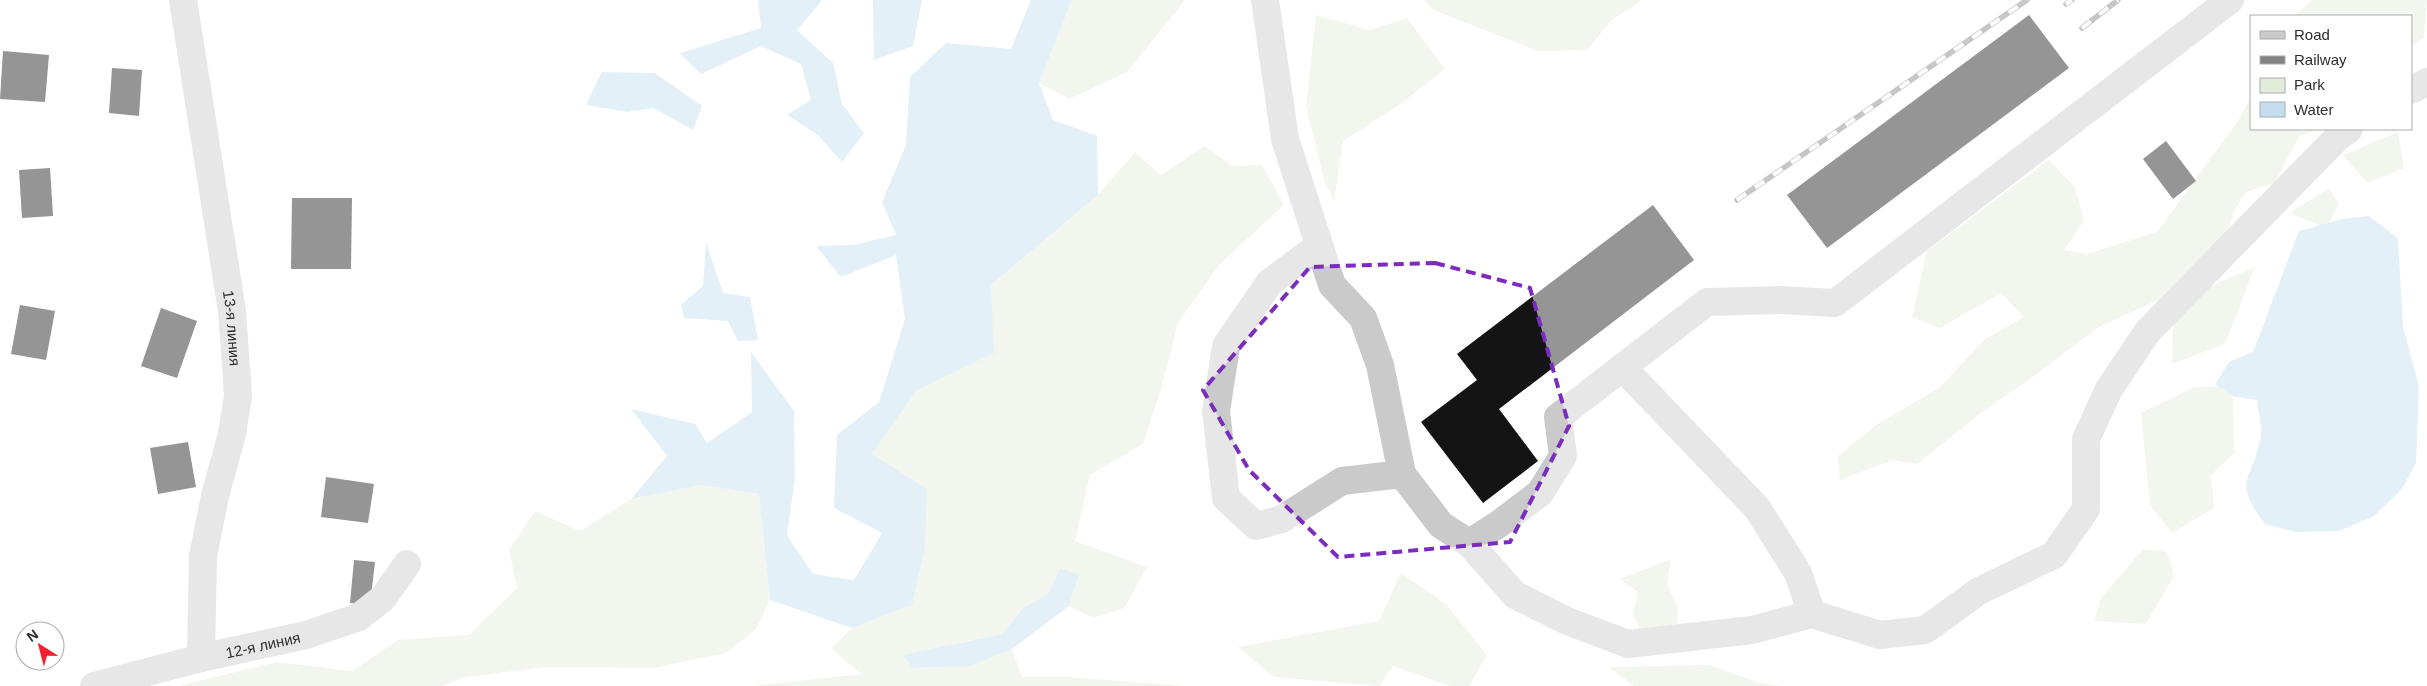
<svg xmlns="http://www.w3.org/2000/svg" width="2427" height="686" font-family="Helvetica,sans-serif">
  <rect width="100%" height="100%" fill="#fff"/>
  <g fill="#e3ecd9">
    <polygon points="1072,0 1185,0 1127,72 1069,99 1039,83"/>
    <polygon points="1425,0 1642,0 1612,20 1587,50 1538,51 1431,9"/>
    <polygon points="2311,0 2427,0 2424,38 2411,46 2411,16 2295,16"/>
    <polygon points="1316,15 1370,30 1407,18 1445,69 1399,105 1343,141 1334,201 1324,180 1306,106"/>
    <polygon points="2251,97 2251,129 2320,129 2299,136 2275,183 2246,192 2234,211 2220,257 2175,292 2097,328 2030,379 1986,409 1917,464 1893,460 1840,480 1838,456 1876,425 1939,388 1984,340 2024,317 2001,293 1940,328 1912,317 1927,251 2049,160 2075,187 2084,221 2064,250 2087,254 2157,232 2236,124"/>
    <polygon points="2398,132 2404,168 2367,183 2343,155"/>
    <polygon points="1205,146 1232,166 1262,165 1284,205 1219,265 1178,323 1161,389 1143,444 1090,475 1075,541 1147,567 1124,608 1093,618 1069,606 1079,576 1023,608 1002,634 953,644 913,668 971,666 1012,649 1022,677 1067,677 1185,686 754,686 861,674 831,648 852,628 912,605 872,454 916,391 993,353 991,285 1098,195 1135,152 1161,175"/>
    <polygon points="2329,188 2339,205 2326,228 2290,213"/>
    <polygon points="2255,267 2225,344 2172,364 2173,326 2199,291"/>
    <polygon points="2233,386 2234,453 2211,475 2214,508 2172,533 2150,505 2141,413 2194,387"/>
    <polygon points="701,485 759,494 770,600 756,629 726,653 653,668 545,667 461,678 443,686 179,686 276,662 352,671 398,640 469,635 517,588 509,550 535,511 580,531 631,499"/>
    <polygon points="2143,549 2167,552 2174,576 2146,624 2094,621 2101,598"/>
    <polygon points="1671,559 1667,584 1678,609 1676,632 1644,636 1633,615 1638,592 1620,579"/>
    <polygon points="1401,573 1447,605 1487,655 1469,686 1450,686 1393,666 1379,686 1274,677 1238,647 1379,621"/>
    <polygon points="1709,665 1760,683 1781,686 1634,686 1609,667"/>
  </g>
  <g fill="#c3ddee">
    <polygon points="758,0 821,0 821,2 797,30 833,63 842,104 864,133 842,162 818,135 787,115 811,100 801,64 761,46 701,74 680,53 761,28"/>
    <polygon points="873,0 922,0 913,46 874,60"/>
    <polygon points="1031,0 1072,0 1039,83 1053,120 1097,136 1098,195 991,285 994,353 916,391 872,454 927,489 925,547 912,605 852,628 770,600 759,494 701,485 631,499 667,456 631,409 695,424 707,443 752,412 751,352 794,411 795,479 787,535 813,574 854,580 882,533 834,508 837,435 879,402 905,319 896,255 841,277 816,246 853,245 896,235 882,202 906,145 910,77 946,43 1011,49"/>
    <polygon points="602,72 655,73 702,106 693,130 654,108 627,112 586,105"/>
    <path d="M2369,216L2398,238L2403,326L2419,387L2416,463L2402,489L2374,516L2339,531L2296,532L2265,524C2230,478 2254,481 2261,435C2262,424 2258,411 2257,400L2235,397L2215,384L2229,362L2253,352L2299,231L2342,219Z"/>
    <polygon points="706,242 723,293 750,297 758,340 738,341 728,321 684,318 681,305 703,286"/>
    <polygon points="1060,568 1079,575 1069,606 1012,649 971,666 913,668 903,655 1002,634 1023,608 1049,593"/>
  </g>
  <g fill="#141414">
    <polygon points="2029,15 2069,68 1827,248 1787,195"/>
    <polygon points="3,51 49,55 45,102 0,99"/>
    <polygon points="112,68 142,70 139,116 109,113"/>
    <polygon points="2166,141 2196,181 2173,199 2143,159"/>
    <polygon points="50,168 53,216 22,218 19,170"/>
    <polygon points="292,198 352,198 351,269 291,269"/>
    <polygon points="1653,205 1694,260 1499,409 1538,461 1483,503 1421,422 1477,380 1457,354"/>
    <polygon points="20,305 55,311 46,360 11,354"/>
    <polygon points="161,308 197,321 177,378 141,366"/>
    <polygon points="188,442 196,487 158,494 150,448"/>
    <polygon points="326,477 374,484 368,523 321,517"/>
    <polygon points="354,560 375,562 370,605 350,603"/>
  </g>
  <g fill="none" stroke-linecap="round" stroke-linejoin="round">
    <g stroke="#cacaca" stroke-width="28">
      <path id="s1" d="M183,0L232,311L238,396L232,434L215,496L203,556L201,658"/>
      <polyline points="1265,0 1285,139 1332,285 1363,318 1380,365 1402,474 1441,525 1469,543 1515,595 1567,621 1628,644 1752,630 1812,614 1880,635 1925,630 1979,591 2054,555 2086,509 2086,439 2109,389 2148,331 2337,138 2349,129"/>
      <polyline points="2411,90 2427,82"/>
      <polyline points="1319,246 1270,282 1226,346 1216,411 1226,498 1256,526 1282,519 1342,481 1402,474"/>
      <polyline points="1622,367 1757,508 1798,573 1812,614"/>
      <polyline points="1469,543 1499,524 1540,493 1563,456 1558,417 1707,302 1781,300 1835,303 2230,0"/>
      <path id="s2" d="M94,686L201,658L306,635L359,617L383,598L407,564"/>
    </g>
    <g stroke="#828282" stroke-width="5.5">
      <g id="rail">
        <polyline points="2066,4 2072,0"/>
        <polyline points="2082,28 2118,0"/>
        <polyline points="1737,200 2027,0"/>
      </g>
    </g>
    <use href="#rail" stroke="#fff" stroke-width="4" stroke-dasharray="11" stroke-linecap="butt"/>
  </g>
  <path d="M0 0H2427V686H0ZM1435,263L1530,288L1569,426L1510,542L1338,557L1249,470L1203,390L1310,267Z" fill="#fff" fill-opacity=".55" fill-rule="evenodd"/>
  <path fill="none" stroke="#7b2cbf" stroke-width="4" stroke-dasharray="10 6" stroke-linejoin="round" d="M1435,263L1530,288L1569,426L1510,542L1338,557L1249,470L1203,390L1310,267Z"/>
  <g text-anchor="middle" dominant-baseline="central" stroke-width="5" stroke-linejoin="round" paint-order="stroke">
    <g font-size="15" fill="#2d2d2d" stroke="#fff">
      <text stroke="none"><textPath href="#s1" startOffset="332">13-я линия</textPath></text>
      <text stroke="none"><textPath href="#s2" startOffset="174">12-я линия</textPath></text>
    </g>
  </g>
  <rect x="2250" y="15" width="162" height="115" fill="#ffffff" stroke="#ababab"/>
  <rect x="2260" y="31" width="25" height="8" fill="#cacaca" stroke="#ababab"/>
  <text x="2294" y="40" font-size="15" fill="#2d2d2d">Road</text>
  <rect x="2260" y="56" width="25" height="8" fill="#828282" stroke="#ababab"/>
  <text x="2294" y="65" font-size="15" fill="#2d2d2d">Railway</text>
  <rect x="2260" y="78" width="25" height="15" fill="#e3ecd9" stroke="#ababab"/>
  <text x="2294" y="90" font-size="15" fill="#2d2d2d">Park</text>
  <rect x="2260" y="102" width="25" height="15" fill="#c3ddee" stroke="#ababab"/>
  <text x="2294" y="115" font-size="15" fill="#2d2d2d">Water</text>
  <g transform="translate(40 646) rotate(324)"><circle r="24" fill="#ffffff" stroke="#ababab"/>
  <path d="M0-4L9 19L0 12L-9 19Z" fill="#f32030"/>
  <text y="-8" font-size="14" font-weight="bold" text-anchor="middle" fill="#2d2d2d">N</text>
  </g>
</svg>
